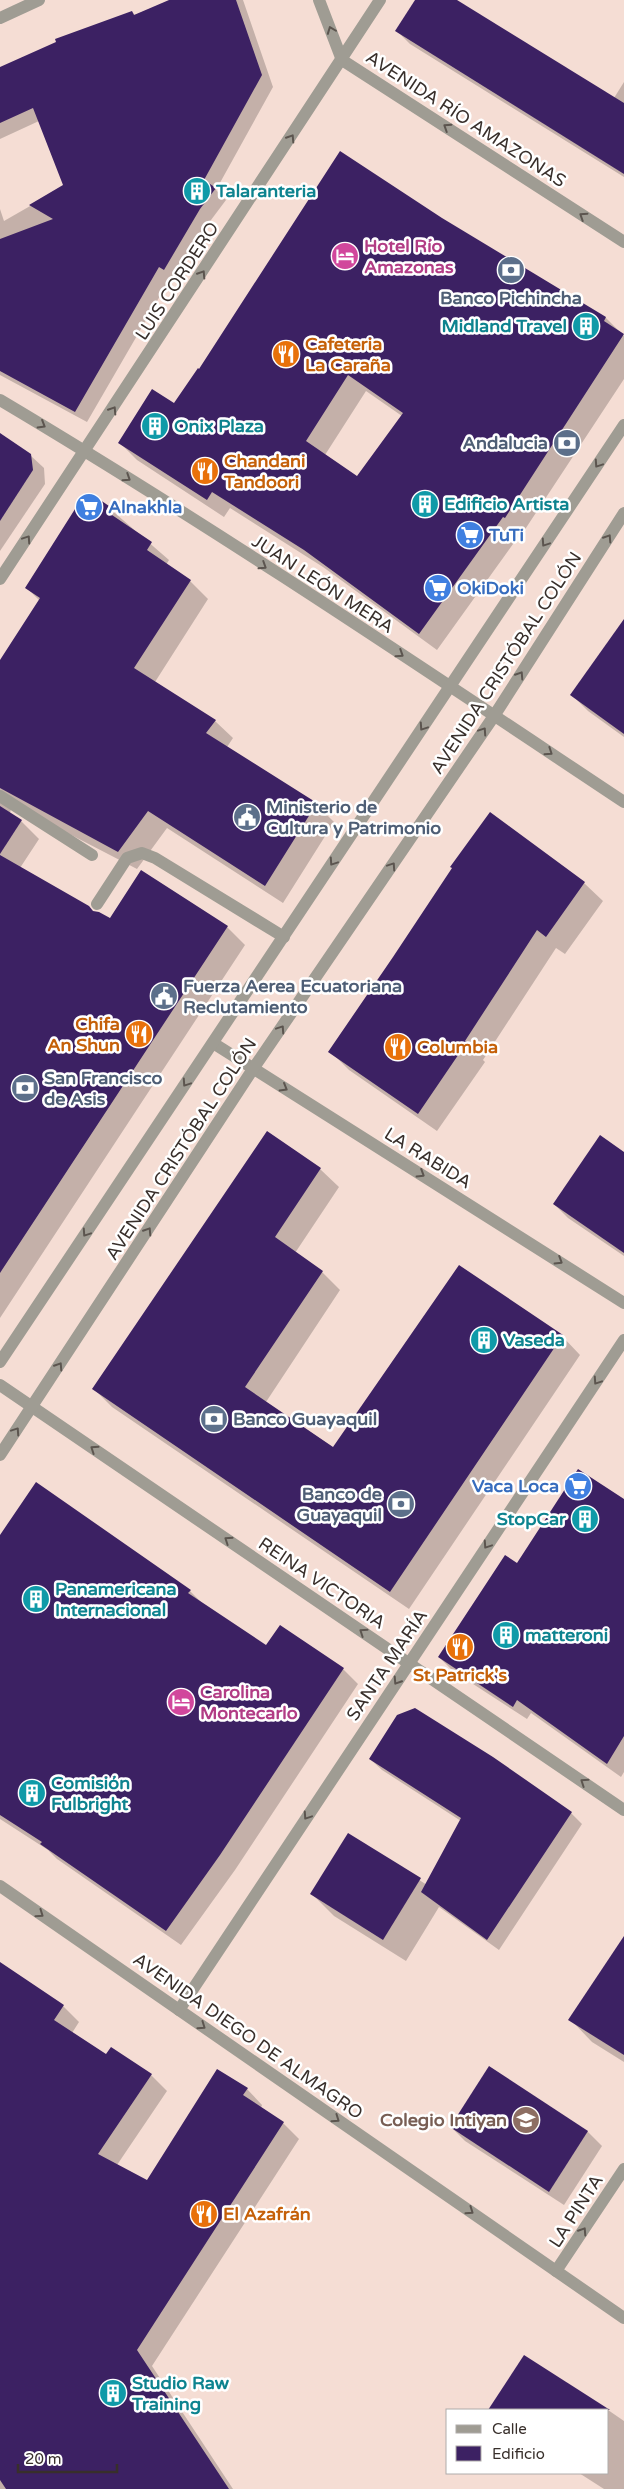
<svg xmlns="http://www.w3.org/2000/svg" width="624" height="2489" font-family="'Varela Round',sans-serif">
  <rect width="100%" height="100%" fill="#f5ddd4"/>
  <g fill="#0003" fill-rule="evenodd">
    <polygon points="172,0 243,0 273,87 216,190 226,200 211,220 175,280 171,277 87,422 0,375 0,209 4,221 65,186 39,121 0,139 0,68 132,12 135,15"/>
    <polygon points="417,0 454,0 614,98 624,82 624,177 410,44 397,31"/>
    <path d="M442,219L606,318L624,336V379L522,534L521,533L437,650L323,567L230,508L224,517L137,460L120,443ZM366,391L402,416L357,478L325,455Z"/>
    <polygon points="0,435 30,455 44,468 45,484 0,551"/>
    <polygon points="108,507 169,560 166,565 190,581 208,599 155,682 215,721 233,738 227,747 316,804 334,822 283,903 167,828 137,869 50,824 11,809 10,813 21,821 39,839 20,868 94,912 110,920 227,927 245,945 0,1318 0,663 40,601 26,587"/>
    <polygon points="624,646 624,737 588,711 572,695"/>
    <polygon points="584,883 603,901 565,954 556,948 483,1060 485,1062 437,1131 349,1070 330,1051"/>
    <polygon points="268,1133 320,1169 339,1187 295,1253 322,1272 340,1290 266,1402 334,1448 460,1267 562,1336 580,1355 409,1609 112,1407 94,1389"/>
    <polygon points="624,1153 624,1256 568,1218 554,1204"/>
    <polygon points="624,1501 624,1772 621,1777 531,1713 527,1719 453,1671 439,1657 518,1565"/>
    <polygon points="0,1537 190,1591 204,1605 267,1647 280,1627 343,1669 358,1684 235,1870 181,1945 57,1859 48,1850 0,1819"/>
    <polygon points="370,1759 571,1813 582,1824 499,1950 439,1907 406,1961 334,1916 312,1894 349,1835 427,1885 461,1821 382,1770"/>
    <polygon points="624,1938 624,2062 592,2042 570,2019"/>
    <polygon points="0,1964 63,2006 79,2022 72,2033 106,2056 151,2075 167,2091 117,2165 148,2182 247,2089 262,2105 261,2108 283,2123 299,2139 152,2366 233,2489 0,2489"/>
    <polygon points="489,2068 588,2132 602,2146 564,2205 465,2141 451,2127"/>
    <polygon points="524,2356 607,2410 492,2410 491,2408"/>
    <polygon points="608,2410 624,2421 624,2489 604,2489 579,2473 608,2473"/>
  </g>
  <g fill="#3c2163" fill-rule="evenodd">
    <polygon points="169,0 236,0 262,75 204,180 216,188 200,209 164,270 159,267 75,412 0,371 0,239 53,219 29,205 63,185 33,108 0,123 0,67 56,42 55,39 132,11 134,15"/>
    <polygon points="415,0 457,0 624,103 624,174 395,31"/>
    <path d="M340,151L442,218L606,317L604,321L624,334L505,518L503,517L419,634L304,550L212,492L207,500L118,443L152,389L174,403L198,368L199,369ZM348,375L403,413L357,476L306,441Z"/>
    <polygon points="0,433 31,454 33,470 0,521"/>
    <polygon points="93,495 109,506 106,511 152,542 147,550 191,580 134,668 216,720 206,733 317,803 265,886 148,811 118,852 0,788 0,660 40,598 25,588 82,498"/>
    <polygon points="624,619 624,734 570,695"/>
    <polygon points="0,806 22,820 0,854"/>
    <polygon points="490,812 585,882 546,937 537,930 465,1041 467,1042 418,1114 328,1052 393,957 452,868 450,867"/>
    <polygon points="0,855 89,906 93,911 99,912 110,918 141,870 228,926 0,1273"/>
    <polygon points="267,1131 321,1168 275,1237 323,1271 245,1387 333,1447 459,1265 563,1335 390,1592 92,1389"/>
    <polygon points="600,1135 624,1152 624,1253 553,1204"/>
    <polygon points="578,1469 624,1499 624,1736 607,1764 517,1700 513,1707 438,1657 505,1555 517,1563"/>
    <polygon points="36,1482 191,1590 188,1593 266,1645 280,1625 344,1668 220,1855 166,1931 40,1844 42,1842 0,1815 0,1535"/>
    <polygon points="415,1708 493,1757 572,1812 487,1940 421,1892 461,1818 369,1759 397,1715"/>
    <polygon points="348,1833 421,1878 383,1940 310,1894"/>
    <polygon points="624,1936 624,2055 568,2020"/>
    <polygon points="0,1962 64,2005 54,2020 106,2054 111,2047 152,2074 98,2154 147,2180 217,2069 248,2088 243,2095 284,2122 137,2350 229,2489 6,2489 0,2480"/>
    <polygon points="489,2066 588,2131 549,2192 450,2127"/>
    <polygon points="524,2355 610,2410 488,2410"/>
  </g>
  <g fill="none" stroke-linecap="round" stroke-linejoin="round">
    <g stroke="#9f9c93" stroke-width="12">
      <polyline points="319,0 342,60 624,242"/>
      <polyline points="0,18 39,0"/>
      <path d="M0,400C212,526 418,665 624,802"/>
      <polyline points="0,579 380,0"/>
      <polyline points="0,796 92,855"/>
      <polyline points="97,904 127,858 142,853 155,858 284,937"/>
      <polyline points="213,1043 624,1303"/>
      <polyline points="0,1362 624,425"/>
      <polyline points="0,1385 624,1810"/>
      <polyline points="0,1455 253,1069 494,716 624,513"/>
      <polyline points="0,1886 624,2318"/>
      <polyline points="179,2010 624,1340"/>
      <polyline points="556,2271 624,2169"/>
    </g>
  </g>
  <defs><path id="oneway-chevron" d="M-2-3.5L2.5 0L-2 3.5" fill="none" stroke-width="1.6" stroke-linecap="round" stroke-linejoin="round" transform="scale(1.25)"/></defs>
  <g stroke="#5c554f">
    <use href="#oneway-chevron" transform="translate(331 30) rotate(-111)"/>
    <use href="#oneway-chevron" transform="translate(447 127) rotate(-147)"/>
    <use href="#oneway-chevron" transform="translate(291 138) rotate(-57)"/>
    <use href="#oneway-chevron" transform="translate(583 216) rotate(-147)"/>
    <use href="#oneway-chevron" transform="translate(202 274) rotate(-57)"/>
    <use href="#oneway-chevron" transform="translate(113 410) rotate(-57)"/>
    <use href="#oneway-chevron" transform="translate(42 425) rotate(31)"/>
    <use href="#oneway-chevron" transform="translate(598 464) rotate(124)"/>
    <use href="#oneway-chevron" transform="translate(127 478) rotate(33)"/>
    <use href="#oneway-chevron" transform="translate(608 538) rotate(-57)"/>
    <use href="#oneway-chevron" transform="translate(27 539) rotate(-56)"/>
    <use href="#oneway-chevron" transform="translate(545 543) rotate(124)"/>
    <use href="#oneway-chevron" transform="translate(263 566) rotate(33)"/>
    <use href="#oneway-chevron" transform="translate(400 654) rotate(33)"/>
    <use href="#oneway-chevron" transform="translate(520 675) rotate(-57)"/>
    <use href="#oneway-chevron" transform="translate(423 727) rotate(124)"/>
    <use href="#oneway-chevron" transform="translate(483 731) rotate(-56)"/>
    <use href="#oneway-chevron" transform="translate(549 752) rotate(34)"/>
    <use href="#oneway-chevron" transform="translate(333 862) rotate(124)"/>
    <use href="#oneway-chevron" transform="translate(392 866) rotate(-56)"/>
    <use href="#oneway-chevron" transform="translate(281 1029) rotate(-56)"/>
    <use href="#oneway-chevron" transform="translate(186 1083) rotate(124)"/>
    <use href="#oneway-chevron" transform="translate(284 1088) rotate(30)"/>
    <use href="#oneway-chevron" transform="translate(421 1174) rotate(32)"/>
    <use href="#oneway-chevron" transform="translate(148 1231) rotate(-57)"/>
    <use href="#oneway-chevron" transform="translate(86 1233) rotate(124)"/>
    <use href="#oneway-chevron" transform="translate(559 1261) rotate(32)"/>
    <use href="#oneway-chevron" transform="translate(59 1366) rotate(-57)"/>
    <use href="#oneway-chevron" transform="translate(597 1381) rotate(124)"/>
    <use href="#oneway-chevron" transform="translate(16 1431) rotate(-56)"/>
    <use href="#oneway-chevron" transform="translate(94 1449) rotate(-146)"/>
    <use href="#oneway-chevron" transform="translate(228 1540) rotate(-146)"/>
    <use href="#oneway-chevron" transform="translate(487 1545) rotate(124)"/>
    <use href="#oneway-chevron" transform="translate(363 1632) rotate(-146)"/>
    <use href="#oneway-chevron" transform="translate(397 1681) rotate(123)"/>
    <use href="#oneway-chevron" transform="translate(584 1782) rotate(-146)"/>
    <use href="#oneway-chevron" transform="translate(307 1816) rotate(124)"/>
    <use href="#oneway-chevron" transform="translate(40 1914) rotate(35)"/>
    <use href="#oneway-chevron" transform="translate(202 2026) rotate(35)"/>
    <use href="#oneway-chevron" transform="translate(336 2119) rotate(35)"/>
    <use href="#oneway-chevron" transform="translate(470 2211) rotate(35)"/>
    <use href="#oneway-chevron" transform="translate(583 2231) rotate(-57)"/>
  </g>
  <defs>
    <g id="building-disc" transform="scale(1.4375)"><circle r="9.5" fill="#0f9aa8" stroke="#fff"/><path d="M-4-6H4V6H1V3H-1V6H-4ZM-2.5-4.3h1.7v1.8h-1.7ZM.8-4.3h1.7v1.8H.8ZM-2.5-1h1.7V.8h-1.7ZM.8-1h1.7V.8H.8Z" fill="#fff"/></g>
    <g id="hotel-disc" transform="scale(1.4375)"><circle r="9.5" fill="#d1479c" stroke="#fff"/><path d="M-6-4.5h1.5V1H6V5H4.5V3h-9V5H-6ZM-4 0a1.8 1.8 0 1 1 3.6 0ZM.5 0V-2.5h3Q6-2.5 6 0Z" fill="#fff"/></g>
    <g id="bank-disc" transform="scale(1.4375)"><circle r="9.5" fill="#5c6f8a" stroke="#fff"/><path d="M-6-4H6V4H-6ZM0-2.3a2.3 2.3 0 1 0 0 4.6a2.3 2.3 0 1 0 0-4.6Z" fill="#fff"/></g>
    <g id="restaurant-disc" transform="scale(1.4375)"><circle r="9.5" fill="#e8710a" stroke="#fff"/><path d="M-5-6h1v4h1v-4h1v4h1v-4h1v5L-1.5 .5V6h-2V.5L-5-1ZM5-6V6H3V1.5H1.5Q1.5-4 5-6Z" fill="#fff"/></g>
    <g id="supermarket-disc" transform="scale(1.4375)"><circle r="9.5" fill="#3f7fe0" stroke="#fff"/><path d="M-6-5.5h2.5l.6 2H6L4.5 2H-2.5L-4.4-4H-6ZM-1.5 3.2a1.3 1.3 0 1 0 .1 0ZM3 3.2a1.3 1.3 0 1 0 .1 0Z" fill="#fff"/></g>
    <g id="civic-disc" transform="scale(1.4375)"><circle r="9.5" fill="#5c6f8a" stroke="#fff"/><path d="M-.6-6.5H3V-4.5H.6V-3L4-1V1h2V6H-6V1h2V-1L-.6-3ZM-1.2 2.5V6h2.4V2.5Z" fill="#fff"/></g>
    <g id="school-disc" transform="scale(1.4375)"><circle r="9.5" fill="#8d6e63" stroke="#fff"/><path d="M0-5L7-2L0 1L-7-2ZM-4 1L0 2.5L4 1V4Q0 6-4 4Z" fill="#fff"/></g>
  </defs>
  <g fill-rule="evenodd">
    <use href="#building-disc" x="197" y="191"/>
    <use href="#hotel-disc" x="345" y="256"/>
    <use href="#bank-disc" x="511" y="270"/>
    <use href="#building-disc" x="586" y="326"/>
    <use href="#restaurant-disc" x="286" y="354"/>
    <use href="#building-disc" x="155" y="426"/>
    <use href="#bank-disc" x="567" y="443"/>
    <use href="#restaurant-disc" x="205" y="471"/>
    <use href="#building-disc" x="425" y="504"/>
    <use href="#supermarket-disc" x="89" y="507"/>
    <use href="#supermarket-disc" x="470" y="535"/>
    <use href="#supermarket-disc" x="438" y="588"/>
    <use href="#civic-disc" x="247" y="817"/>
    <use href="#civic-disc" x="164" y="996"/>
    <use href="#restaurant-disc" x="139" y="1034"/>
    <use href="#restaurant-disc" x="398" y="1047"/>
    <use href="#bank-disc" x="25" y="1088"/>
    <use href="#building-disc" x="484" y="1340"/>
    <use href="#bank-disc" x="214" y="1419"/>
    <use href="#supermarket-disc" x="578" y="1486"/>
    <use href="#bank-disc" x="401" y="1504"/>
    <use href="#building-disc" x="585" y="1519"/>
    <use href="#building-disc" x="36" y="1599"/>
    <use href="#building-disc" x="506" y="1635"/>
    <use href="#restaurant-disc" x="460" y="1647"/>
    <use href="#hotel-disc" x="181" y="1702"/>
    <use href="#building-disc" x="32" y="1793"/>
    <use href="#school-disc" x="526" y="2120"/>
    <use href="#restaurant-disc" x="204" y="2214"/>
    <use href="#building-disc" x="113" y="2393"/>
  </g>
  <g text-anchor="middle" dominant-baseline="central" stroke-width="5" stroke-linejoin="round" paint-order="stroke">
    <g font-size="18" fill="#382f2b" stroke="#fff">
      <text transform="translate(466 119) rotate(33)">AVENIDA RÍO AMAZONAS</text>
      <text transform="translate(177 281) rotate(-57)">LUIS CORDERO</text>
      <text transform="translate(323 584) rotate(33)">JUAN LEÓN MERA</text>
      <text transform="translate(506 663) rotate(-57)">AVENIDA CRISTÓBAL COLÓN</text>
      <text transform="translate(181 1149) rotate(-57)">AVENIDA CRISTÓBAL COLÓN</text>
      <text transform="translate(428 1158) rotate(32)">LA RABIDA</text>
      <text transform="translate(322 1583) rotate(34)">REINA VICTORIA</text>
      <text transform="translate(387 1665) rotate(-56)">SANTA MARÍA</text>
      <text transform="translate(248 2036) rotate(35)">AVENIDA DIEGO DE ALMAGRO</text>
      <text transform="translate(576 2211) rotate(-57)">LA PINTA</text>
    </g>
    <g font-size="18" font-weight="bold" fill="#0d838f" stroke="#fff" text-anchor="start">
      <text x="216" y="191">Talaranteria</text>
      <text x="567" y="326" text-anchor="end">Midland Travel</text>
      <text x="174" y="426">Onix Plaza</text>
      <text x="444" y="504">Edificio Artista</text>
      <text x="503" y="1340">Vaseda</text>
      <text x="566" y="1519" text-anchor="end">StopCar</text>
      <text x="55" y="1589">Panamericana<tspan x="55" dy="21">Internacional</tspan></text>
      <text x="525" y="1635">matteroni</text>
      <text x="51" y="1783">Comisión<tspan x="51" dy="21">Fulbright</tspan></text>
      <text x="132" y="2383">Studio Raw<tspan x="132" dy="21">Training</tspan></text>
    </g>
    <g font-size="18" font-weight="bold" fill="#b23c85" stroke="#fff" text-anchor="start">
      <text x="364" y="246">Hotel Río<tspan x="364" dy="21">Amazonas</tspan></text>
      <text x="200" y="1692">Carolina<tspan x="200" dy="21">Montecarlo</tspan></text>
    </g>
    <g font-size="18" font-weight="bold" fill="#4e5e75" stroke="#fff" text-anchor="start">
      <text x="511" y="298" text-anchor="middle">Banco Pichincha</text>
      <text x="548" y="443" text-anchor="end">Andalucia</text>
      <text x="266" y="807">Ministerio de<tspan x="266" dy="21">Cultura y Patrimonio</tspan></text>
      <text x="183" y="986">Fuerza Aerea Ecuatoriana<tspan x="183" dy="21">Reclutamiento</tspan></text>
      <text x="44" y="1078">San Francisco<tspan x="44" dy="21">de Asis</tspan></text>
      <text x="233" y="1419">Banco Guayaquil</text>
      <text x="382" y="1494" text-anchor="end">Banco de<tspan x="382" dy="21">Guayaquil</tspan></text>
    </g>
    <g font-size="18" font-weight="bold" fill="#c56008" stroke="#fff" text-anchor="start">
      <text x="305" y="344">Cafeteria<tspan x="305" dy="21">La Caraña</tspan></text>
      <text x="224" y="461">Chandani<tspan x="224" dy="21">Tandoori</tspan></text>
      <text x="120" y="1024" text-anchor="end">Chifa<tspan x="120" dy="21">An Shun</tspan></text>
      <text x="417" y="1047">Columbia</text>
      <text x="460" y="1675" text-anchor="middle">St Patrick's</text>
      <text x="223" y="2214">El Azafrán</text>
    </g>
    <g font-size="18" font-weight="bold" fill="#366cbe" stroke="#fff" text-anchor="start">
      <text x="108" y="507">Alnakhla</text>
      <text x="489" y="535">TuTi</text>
      <text x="457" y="588">OkiDoki</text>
      <text x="559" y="1486" text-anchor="end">Vaca Loca</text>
    </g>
    <g font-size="18" font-weight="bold" fill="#785e54" stroke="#fff" text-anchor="end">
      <text x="507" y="2120">Colegio Intiyan</text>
    </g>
  </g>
  <rect x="446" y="2409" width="162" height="65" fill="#ffffff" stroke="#afacaa"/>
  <rect x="456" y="2425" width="25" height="8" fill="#9f9c93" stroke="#afacaa"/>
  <text x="492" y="2434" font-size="15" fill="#382f2b">Calle</text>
  <rect x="456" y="2446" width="25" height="15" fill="#3c2163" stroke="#afacaa"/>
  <text x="492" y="2459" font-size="15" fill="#382f2b">Edificio</text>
  <path d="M18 2464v8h99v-8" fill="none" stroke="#382f2b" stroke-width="2.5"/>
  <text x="25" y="2464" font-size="15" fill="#382f2b" stroke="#ffffff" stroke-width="4" paint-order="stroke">20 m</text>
</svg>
